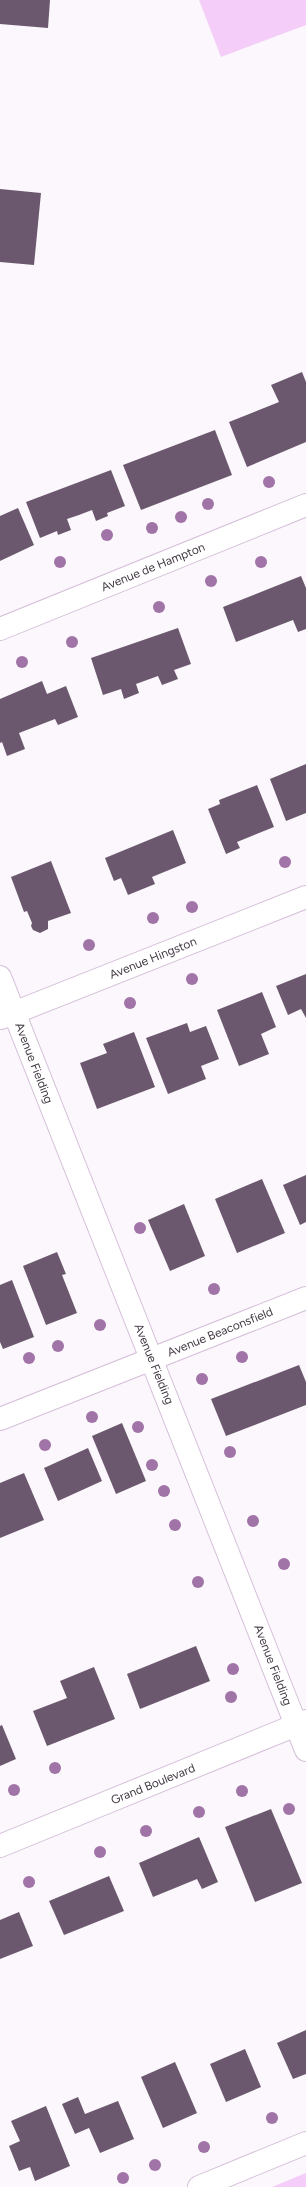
<svg xmlns="http://www.w3.org/2000/svg" width="306" height="2187" font-family="Figtree,sans-serif">
  <rect width="100%" height="100%" fill="#fbf7fc"/>
  <g fill="#f4cdf9">
    <polygon points="199,0 306,0 306,25 221,57"/>
    <polygon points="306,2173 306,2187 272,2187"/>
  </g>
  <g fill="#6c586e">
    <polygon points="0,0 50,0 48,28 0,24"/>
    <polygon points="0,189 41,193 34,265 0,262"/>
    <polygon points="302,372 306,382 306,442 247,467 229,422 279,402 271,385"/>
    <polygon points="215,430 232,475 141,510 123,465"/>
    <polygon points="111,470 125,506 107,513 108,516 96,521 92,510 79,515 67,519 71,530 58,535 57,531 40,538 26,502"/>
    <polygon points="18,508 34,545 0,561 0,516"/>
    <polygon points="301,576 306,588 306,629 298,632 293,620 236,642 223,607"/>
    <polygon points="178,628 191,664 174,670 178,679 162,685 158,676 136,684 139,693 124,699 121,689 103,695 91,658"/>
    <polygon points="42,681 47,694 66,686 78,717 58,725 55,719 19,733 25,749 7,756 2,742 0,743 0,699"/>
    <polygon points="306,764 306,813 286,821 270,779"/>
    <polygon points="257,785 274,827 237,842 240,848 226,854 208,809 220,804 219,800"/>
    <polygon points="173,830 186,863 152,877 155,884 128,895 121,878 114,881 105,858"/>
    <polygon points="51,861 71,913 48,921 48,929 40,933 33,930 31,926 32,923 27,911 24,912 11,877"/>
    <polygon points="306,974 306,1018 301,1009 288,1015 276,986"/>
    <polygon points="262,992 276,1027 261,1034 269,1054 239,1066 217,1010"/>
    <polygon points="187,1023 190,1032 206,1026 219,1059 201,1066 206,1079 168,1094 146,1038"/>
    <polygon points="134,1032 155,1087 97,1109 80,1063 107,1053 103,1044"/>
    <polygon points="306,1175 306,1222 300,1225 283,1185"/>
    <polygon points="262,1179 285,1233 237,1253 215,1199"/>
    <polygon points="184,1204 205,1256 170,1271 148,1220"/>
    <polygon points="57,1252 66,1274 62,1275 77,1313 46,1325 23,1266"/>
    <polygon points="12,1280 34,1337 3,1349 0,1342 0,1285"/>
    <polygon points="299,1365 306,1382 306,1405 226,1436 211,1399"/>
    <polygon points="122,1423 146,1481 116,1494 92,1436"/>
    <polygon points="88,1448 102,1481 58,1501 44,1468"/>
    <polygon points="24,1473 44,1520 0,1538 0,1483"/>
    <polygon points="196,1646 210,1681 140,1709 127,1674"/>
    <polygon points="94,1667 115,1719 47,1746 33,1711 67,1698 60,1681"/>
    <polygon points="2,1725 16,1759 0,1766 0,1726"/>
    <polygon points="271,1809 302,1883 255,1902 225,1827"/>
    <polygon points="199,1837 218,1882 202,1889 197,1879 153,1897 139,1863"/>
    <polygon points="109,1876 124,1911 64,1935 49,1901"/>
    <polygon points="19,1912 33,1946 0,1959 0,1920"/>
    <polygon points="306,2030 306,2074 293,2079 277,2043"/>
    <polygon points="245,2049 261,2087 226,2102 210,2064"/>
    <polygon points="175,2062 197,2113 163,2128 141,2077"/>
    <polygon points="78,2097 85,2114 118,2101 134,2139 100,2153 89,2128 75,2134 62,2104"/>
    <polygon points="46,2106 70,2166 35,2181 30,2167 19,2171 9,2146 20,2141 11,2121"/>
  </g>
  <g fill="none" stroke-linecap="round" stroke-linejoin="round">
    <g stroke="#d6c0da" stroke-width="24">
      <g id="minor">
        <polyline points="0,629 306,505"/>
        <polyline points="0,977 306,1750"/>
        <polyline points="1,1018 306,897"/>
        <polyline points="0,1419 306,1298"/>
        <polyline points="199,2187 306,2143"/>
      </g>
    </g>
    <g stroke="#d6c0da" stroke-width="24">
      <polyline id="tertiary" points="0,1846 306,1721"/>
    </g>
    <use href="#minor" stroke="#fff" stroke-width="22"/>
    <use href="#tertiary" stroke="#fff" stroke-width="22"/>
  </g>
  <g fill="#a074a6">
    <circle cx="269" cy="482" r="6"/>
    <circle cx="208" cy="504" r="6"/>
    <circle cx="181" cy="517" r="6"/>
    <circle cx="152" cy="528" r="6"/>
    <circle cx="107" cy="535" r="6"/>
    <circle cx="60" cy="562" r="6"/>
    <circle cx="261" cy="562" r="6"/>
    <circle cx="211" cy="581" r="6"/>
    <circle cx="159" cy="607" r="6"/>
    <circle cx="72" cy="642" r="6"/>
    <circle cx="22" cy="662" r="6"/>
    <circle cx="285" cy="862" r="6"/>
    <circle cx="192" cy="907" r="6"/>
    <circle cx="153" cy="918" r="6"/>
    <circle cx="89" cy="945" r="6"/>
    <circle cx="192" cy="979" r="6"/>
    <circle cx="130" cy="1003" r="6"/>
    <circle cx="140" cy="1228" r="6"/>
    <circle cx="214" cy="1289" r="6"/>
    <circle cx="100" cy="1325" r="6"/>
    <circle cx="58" cy="1346" r="6"/>
    <circle cx="242" cy="1357" r="6"/>
    <circle cx="29" cy="1358" r="6"/>
    <circle cx="202" cy="1379" r="6"/>
    <circle cx="92" cy="1417" r="6"/>
    <circle cx="138" cy="1427" r="6"/>
    <circle cx="45" cy="1445" r="6"/>
    <circle cx="230" cy="1452" r="6"/>
    <circle cx="152" cy="1465" r="6"/>
    <circle cx="164" cy="1491" r="6"/>
    <circle cx="253" cy="1521" r="6"/>
    <circle cx="175" cy="1525" r="6"/>
    <circle cx="284" cy="1564" r="6"/>
    <circle cx="198" cy="1582" r="6"/>
    <circle cx="233" cy="1669" r="6"/>
    <circle cx="231" cy="1697" r="6"/>
    <circle cx="55" cy="1768" r="6"/>
    <circle cx="14" cy="1790" r="6"/>
    <circle cx="242" cy="1791" r="6"/>
    <circle cx="289" cy="1809" r="6"/>
    <circle cx="199" cy="1812" r="6"/>
    <circle cx="146" cy="1831" r="6"/>
    <circle cx="100" cy="1852" r="6"/>
    <circle cx="29" cy="1882" r="6"/>
    <circle cx="272" cy="2118" r="6"/>
    <circle cx="204" cy="2147" r="6"/>
    <circle cx="155" cy="2165" r="6"/>
    <circle cx="123" cy="2178" r="6"/>
  </g>
  <g text-anchor="middle" dominant-baseline="central" stroke-width="4" stroke-linejoin="round" paint-order="stroke">
    <g font-size="12" fill="#423943" stroke="#fff">
      <text transform="translate(153 567) rotate(-22)">Avenue de Hampton</text>
      <text transform="translate(153 958) rotate(-22)">Avenue Hingston</text>
      <text transform="translate(34 1063) rotate(69)">Avenue Fielding</text>
      <text transform="translate(220 1332) rotate(-22)">Avenue Beaconsfield</text>
      <text transform="translate(154 1364) rotate(68)">Avenue Fielding</text>
      <text transform="translate(273 1665) rotate(69)">Avenue Fielding</text>
      <text transform="translate(153 1784) rotate(-22)">Grand Boulevard</text>
    </g>
  </g>
</svg>
